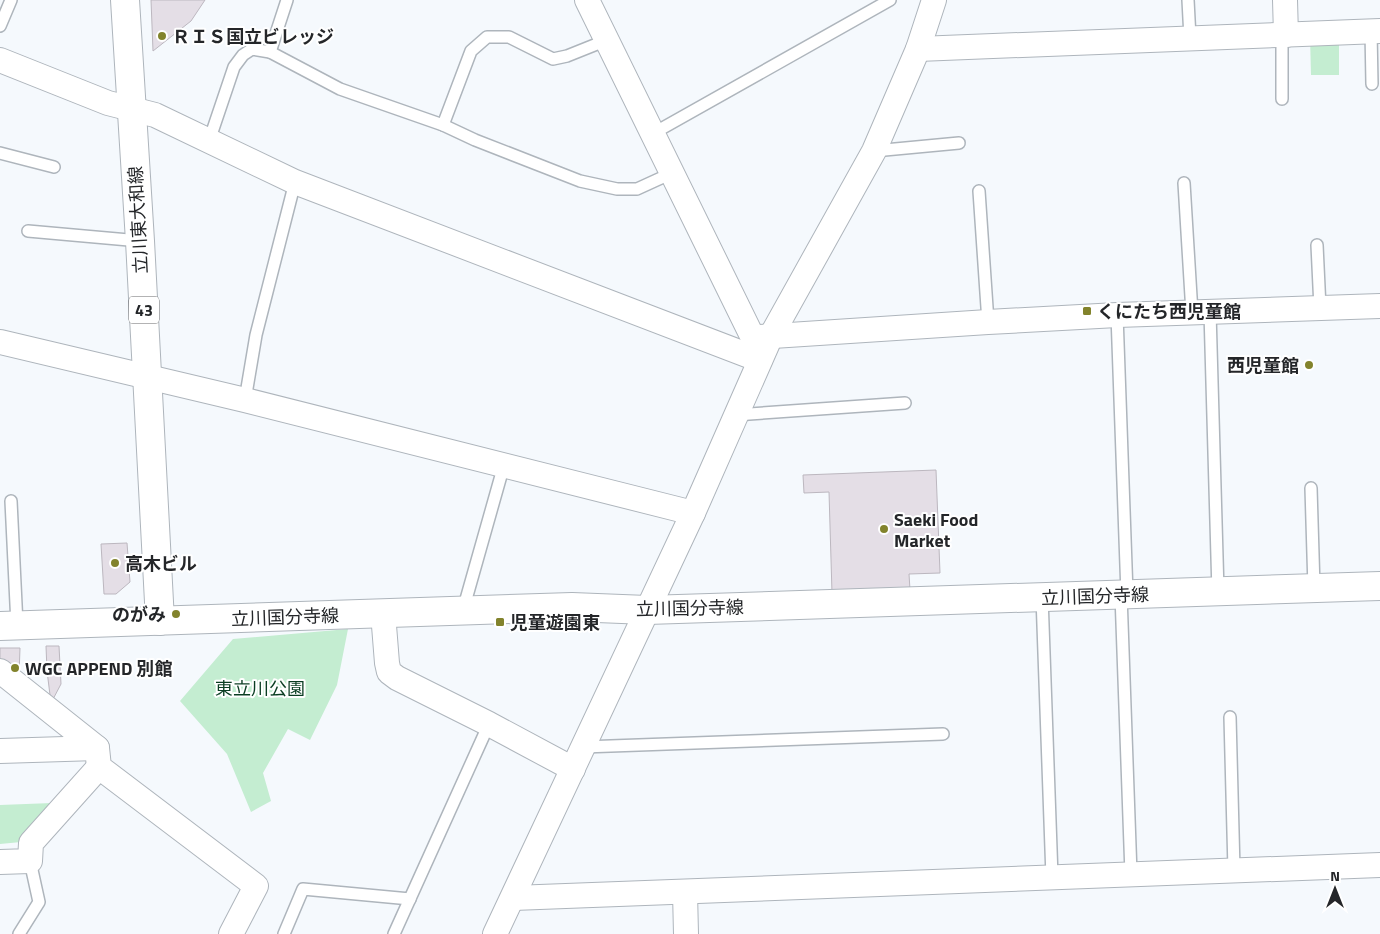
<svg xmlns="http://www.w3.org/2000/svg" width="1380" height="934" font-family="'Titillium Web','Noto Sans JP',sans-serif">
  <rect width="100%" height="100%" fill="#f5f9fd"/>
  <g fill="#c4edd1">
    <polygon points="1310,36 1339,36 1339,75 1311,75"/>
    <polygon points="348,629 337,685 310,740 288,729 263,773 271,801 251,812 227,754 180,701 233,639"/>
    <polygon points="52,803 21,842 0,844 0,805"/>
  </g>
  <g fill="#e4dee6" stroke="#bcb7bf">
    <polygon points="151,0 205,0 191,21 153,51"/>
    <polygon points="936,470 940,573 909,574 910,590 832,593 829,492 804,493 803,475"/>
    <polygon points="127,543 130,582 116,594 104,594 101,544"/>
    <polygon points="46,646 59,646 61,684 51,703 47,671"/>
    <polygon points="0,648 20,648 19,676 0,661"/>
  </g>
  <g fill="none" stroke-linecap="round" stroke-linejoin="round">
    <g stroke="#aeb5bc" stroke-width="14">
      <g id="lane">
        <polyline points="1188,0 1190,38"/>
        <polyline points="0,26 11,0"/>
        <polyline points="1371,31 1372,84"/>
        <polyline points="1282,35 1282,99"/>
        <polyline points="270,52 287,0"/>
        <polyline points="443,125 471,51 487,37 509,37 553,59 567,56 607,40"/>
        <polyline points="652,134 890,0"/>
        <polyline points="209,141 234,67 243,55 252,49 270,52 340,89 443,125 475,140 580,181 617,189 637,189 672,173"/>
        <polyline points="874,151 959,143"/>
        <polyline points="0,153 54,167"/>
        <polyline points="1184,183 1192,313"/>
        <polyline points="979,191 988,322"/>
        <polyline points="28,231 140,241"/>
        <polyline points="1317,245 1320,308"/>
        <polyline points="1210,312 1218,592"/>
        <polyline points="1117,315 1127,594"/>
        <polyline points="245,400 256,335 295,182"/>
        <polyline points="735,415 905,403"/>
        <polyline points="1311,488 1314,588"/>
        <polyline points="11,501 17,625"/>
        <polyline points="1121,595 1131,874"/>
        <polyline points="1042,597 1052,877"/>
        <polyline points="463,610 504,465"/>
        <polyline points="1230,717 1234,870"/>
        <polyline points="583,747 943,734"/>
        <polyline points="19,934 39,902 30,861"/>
        <polyline points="284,934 303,889 410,899"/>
        <polyline points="394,934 489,724"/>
      </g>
    </g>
    <g stroke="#aeb5bc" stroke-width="26">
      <g id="street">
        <polyline points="587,0 753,338 759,356"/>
        <polyline points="1285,0 1286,35"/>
        <polyline points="918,49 1380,31"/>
        <polyline points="0,60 108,103 155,115 295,182 760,360"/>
        <polyline points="759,337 988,322 1117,315 1380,306"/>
        <polyline points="0,342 245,400 693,513"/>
        <polyline points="383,613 387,663 389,672 397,678 489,724 573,769"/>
        <polyline points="0,671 97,748 99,767 256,886 231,934"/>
        <polyline points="0,751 97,748"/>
        <polyline points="0,862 30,861 31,843 99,767"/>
        <polyline points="685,892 686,934"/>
        <polyline points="513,898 1380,865"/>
        <polyline points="495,934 693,513 771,336 874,151 918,49 934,0"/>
      </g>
    </g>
    <g stroke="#aeb5bc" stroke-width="30">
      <polyline id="secondary" points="0,626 572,607 647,610 1380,586"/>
    </g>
    <g stroke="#aeb5bc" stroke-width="30">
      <polyline id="primary" points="125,0 140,241 160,621"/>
    </g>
    <use href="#lane" stroke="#fff" stroke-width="11"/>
    <use href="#street" stroke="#fff" stroke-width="24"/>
    <use href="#secondary" stroke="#fff" stroke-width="28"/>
    <use href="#primary" stroke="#fff" stroke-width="28"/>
  </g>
  <g fill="#82832c" stroke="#fff" stroke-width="2">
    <circle cx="162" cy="36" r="5"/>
    <rect x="1082" y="306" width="10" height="10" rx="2.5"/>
    <circle cx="1309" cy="365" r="5"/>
    <circle cx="884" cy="529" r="5"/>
    <circle cx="115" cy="563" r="5"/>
    <circle cx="176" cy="614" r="5"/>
    <rect x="495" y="617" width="10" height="10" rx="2.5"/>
    <circle cx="15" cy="668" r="5"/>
  </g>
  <g text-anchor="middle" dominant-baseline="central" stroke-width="4" stroke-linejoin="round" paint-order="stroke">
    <rect fill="#fff" stroke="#666769" stroke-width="1" x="129" y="296.5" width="30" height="27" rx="4"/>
    <g font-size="16" font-weight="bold" fill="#242629">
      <text x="144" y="310">43</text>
    </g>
    <g font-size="18" font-weight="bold" fill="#242629" stroke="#fff" text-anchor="start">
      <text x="172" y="36">ＲＩＳ国立ビレッジ</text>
      <text x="1097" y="311">くにたち西児童館</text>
      <text x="1299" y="365" text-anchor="end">西児童館</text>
      <text x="894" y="519">Saeki Food<tspan x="894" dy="21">Market</tspan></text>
      <text x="125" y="563">高木ビル</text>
      <text x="166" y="614" text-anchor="end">のがみ</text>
      <text x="510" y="622">児童遊園東</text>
      <text x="25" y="668">WGC APPEND 別館</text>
    </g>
    <g font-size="18" fill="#242629" stroke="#fff">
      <text transform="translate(138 220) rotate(-93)">立川東大和線</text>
      <text transform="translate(1095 596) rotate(-2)">立川国分寺線</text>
      <text transform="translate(690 608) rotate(-1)">立川国分寺線</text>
      <text transform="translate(285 617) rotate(-2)">立川国分寺線</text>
    </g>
    <g font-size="18" fill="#0a3d22" stroke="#fff">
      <text x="260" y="688">東立川公園</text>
    </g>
  </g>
  <g transform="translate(1335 889)" stroke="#ffffff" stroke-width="4" paint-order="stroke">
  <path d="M0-4L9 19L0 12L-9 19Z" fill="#242629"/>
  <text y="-8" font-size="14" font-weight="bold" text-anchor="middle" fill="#242629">N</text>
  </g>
</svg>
